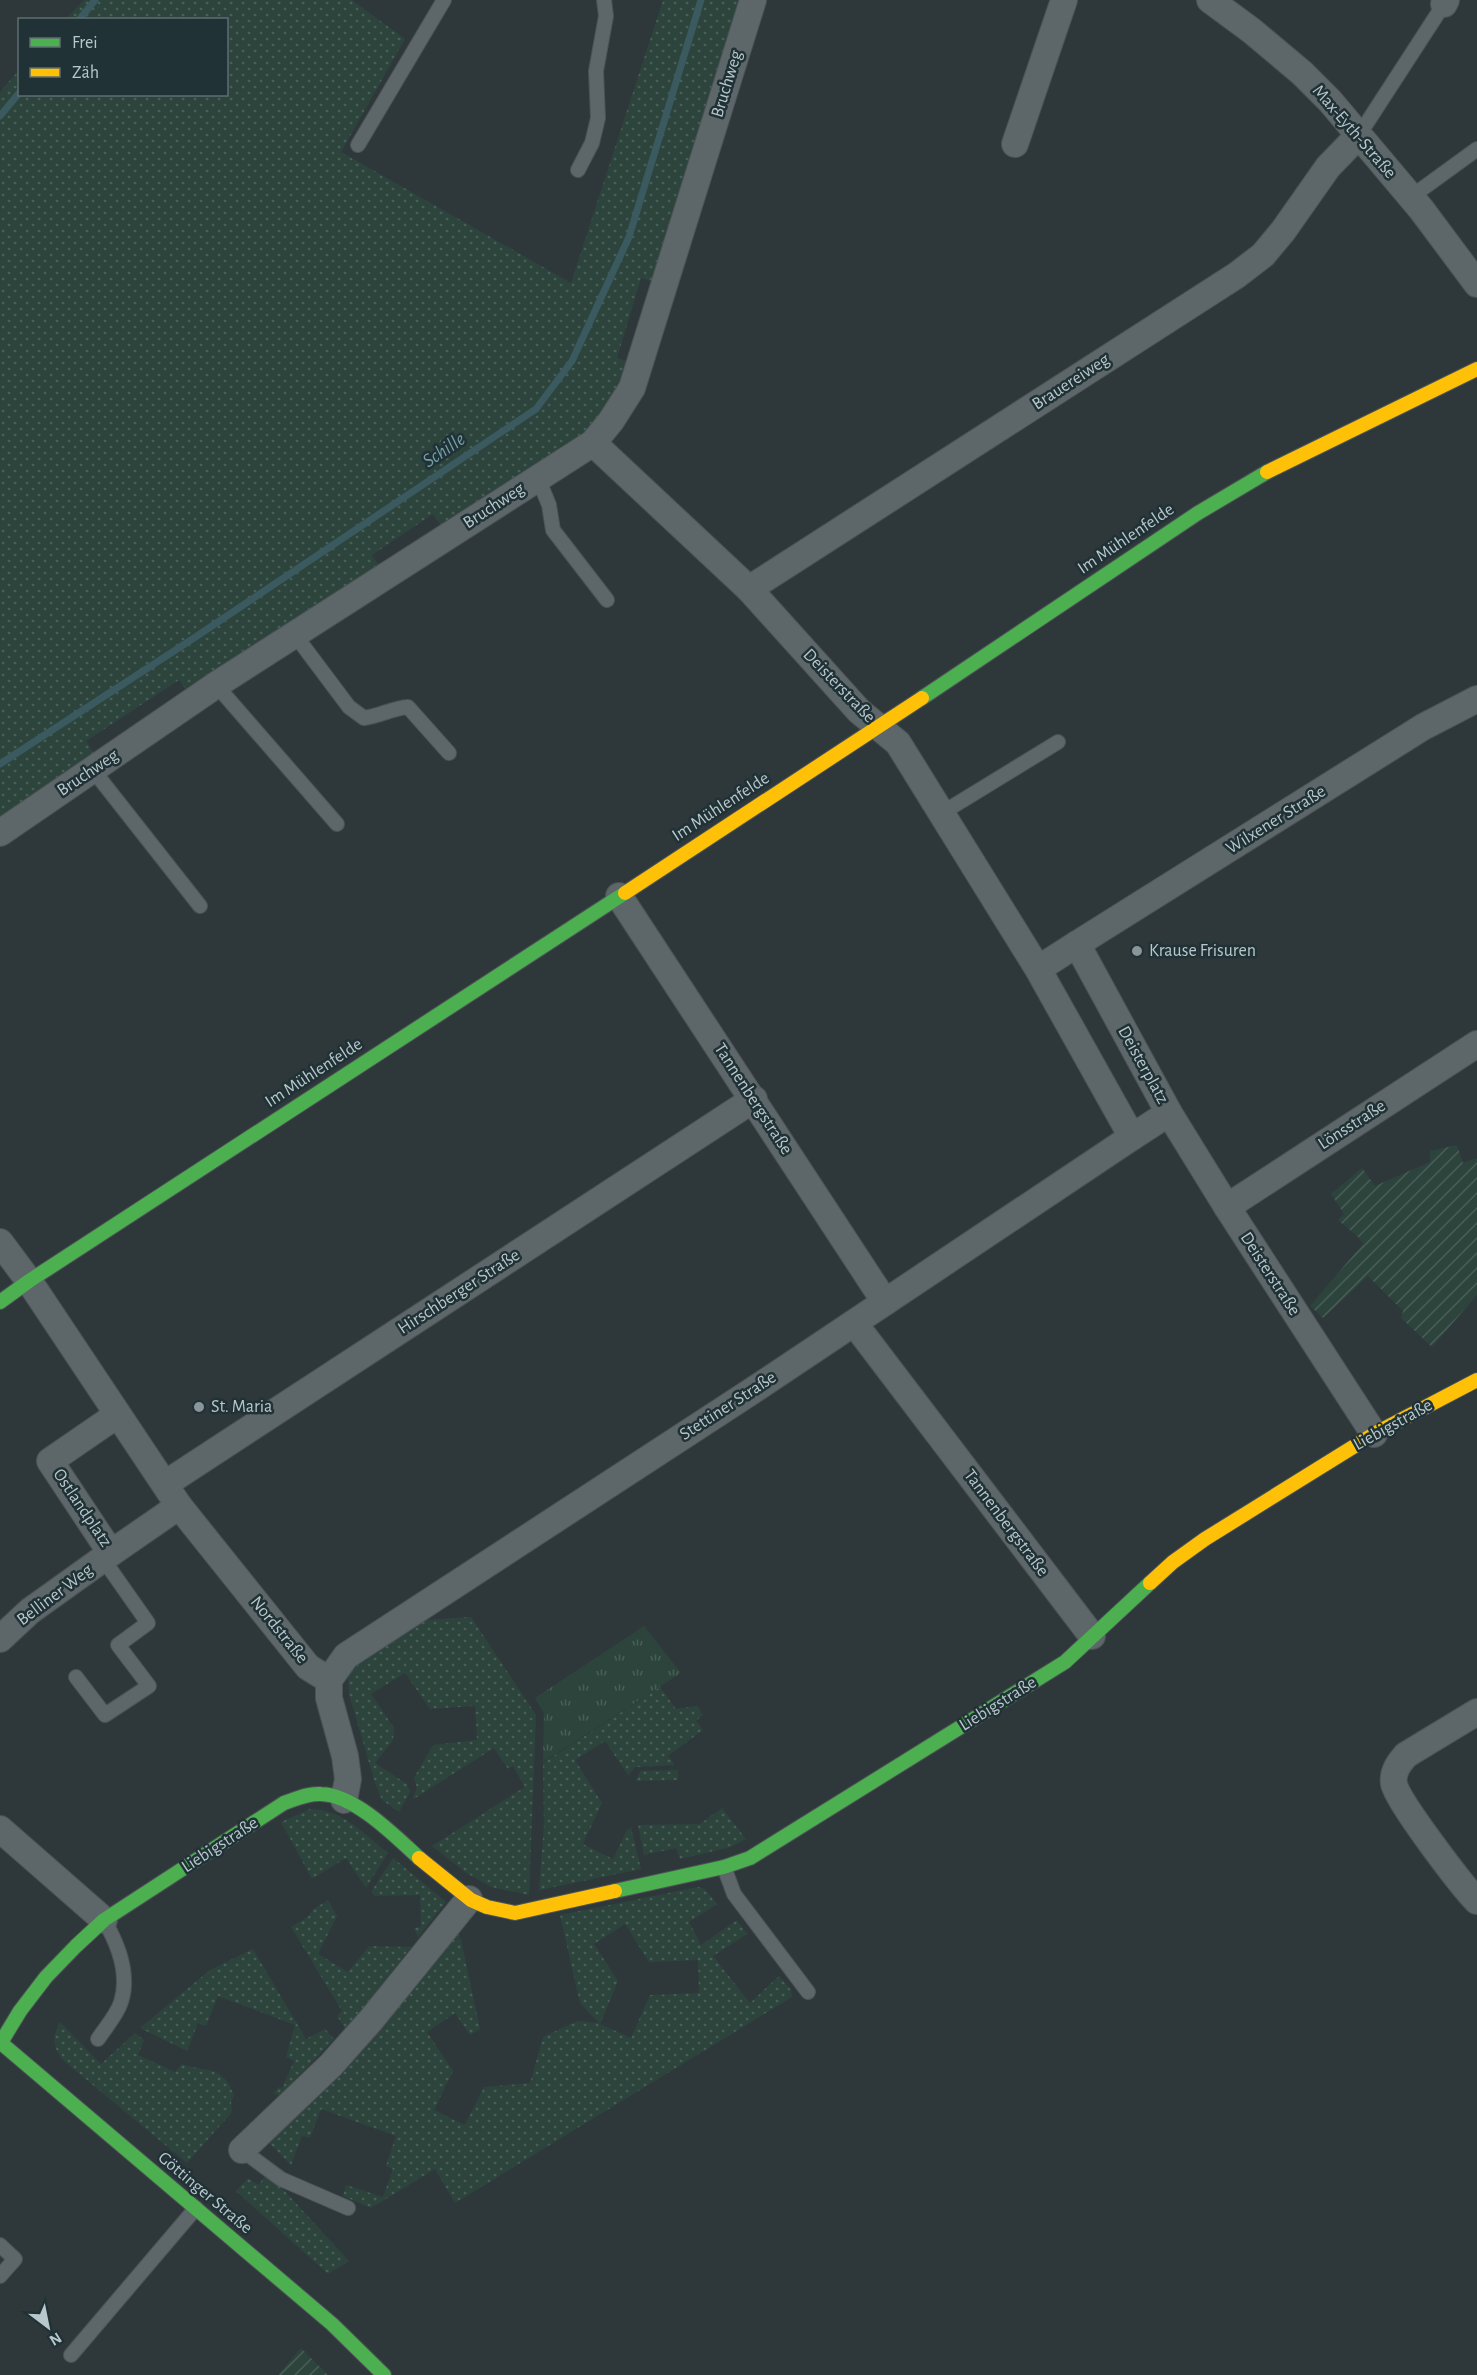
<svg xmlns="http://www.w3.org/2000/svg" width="1477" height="2375" font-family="'Alegreya Sans',sans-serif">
  <defs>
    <pattern id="grass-dots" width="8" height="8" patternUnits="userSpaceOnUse" patternTransform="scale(1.5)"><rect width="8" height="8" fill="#2d443d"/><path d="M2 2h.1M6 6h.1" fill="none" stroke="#495e58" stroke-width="1.8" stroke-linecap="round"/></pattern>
    <pattern id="park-tufts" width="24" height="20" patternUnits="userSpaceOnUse" patternTransform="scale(1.5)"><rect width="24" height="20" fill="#2d443d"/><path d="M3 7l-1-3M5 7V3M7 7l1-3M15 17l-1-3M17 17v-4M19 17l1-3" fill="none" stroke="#495e58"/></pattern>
    <pattern id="garden-furrows" width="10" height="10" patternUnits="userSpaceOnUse" patternTransform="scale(1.5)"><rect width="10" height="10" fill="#2d443d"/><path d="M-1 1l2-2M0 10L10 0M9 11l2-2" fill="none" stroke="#495e58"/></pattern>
  </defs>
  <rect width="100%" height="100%" fill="#2e383b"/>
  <g fill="url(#grass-dots)" fill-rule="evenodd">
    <polygon points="84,0 352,0 405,39 341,152 571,283 663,0 747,0 658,283 641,278 617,358 633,363 598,421 583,434 443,528 433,514 372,555 381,569 190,695 179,680 86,741 96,757 0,818 0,92 19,70 20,94 226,94 226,20 66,19"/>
    <polygon points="471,1617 536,1715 529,1895 491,1887 465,1872 432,1846 525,1787 513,1766 508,1769 494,1748 412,1800 417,1788 414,1778 433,1745 477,1740 475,1706 430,1709 405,1673 371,1694 394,1728 393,1740 375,1763 407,1784 410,1792 399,1812 382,1800 375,1783 349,1694 348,1677 353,1668 425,1620"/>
    <polygon points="660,1687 676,1709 697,1706 703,1715 696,1721 703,1730 668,1756 675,1765 635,1767 628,1775 605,1741 575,1760 602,1803 583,1844 613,1859 627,1830 631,1828 641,1869 539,1890 544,1825 543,1763"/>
    <polygon points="678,1770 678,1780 636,1781 640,1771"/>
    <polygon points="722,1808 746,1839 731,1847 680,1859 676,1848 644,1855 638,1825 700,1824"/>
    <path d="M310,1809C343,1810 363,1833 388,1853L366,1888L346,1858L312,1879L281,1822Z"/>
    <polygon points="393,1858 446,1902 418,1937 414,1928 421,1927 420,1895 375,1896 371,1892"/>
    <path d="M698,1887L705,1889L717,1904L689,1922L701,1945L737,1920L747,1934L713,1956L750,2003L779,1976L791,1990L792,1997L455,2203L435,2169L371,2208L343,2196L346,2185L383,2197L393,2169L386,2166L396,2136L321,2109L310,2138L302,2136L291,2165L267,2141L364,2045L458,1934L461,1940L480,2029L470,2035L455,2013L427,2032L453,2071L434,2110L465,2125L484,2087L530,2083L543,2037L577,2021L599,2023L580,2003L560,1915ZM625,1924L649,1962L698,1960L699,1993L650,1995L631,2038L600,2024L618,1981L594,1944Z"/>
    <polygon points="328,1900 337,1916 318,1954 348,1972 369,1946 411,1947 346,2030 337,2016 342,2011 291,1927 309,1916 312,1910"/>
    <polygon points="253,1949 306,2039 325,2029 334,2039 280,2096 273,2093 279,2087 282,2088 294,2061 286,2057 295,2025 218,1996 206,2026 198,2023 187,2051 140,2028 210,1970"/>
    <path d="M60,2022L101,2064L135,2033L144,2040L138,2055L175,2072L182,2064C207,2073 222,2064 234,2095L231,2102L232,2112L187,2163L64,2061C53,2048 51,2038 60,2022Z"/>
    <polygon points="268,2173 349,2261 328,2274 236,2191 248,2178 258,2185"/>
  </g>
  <polygon fill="url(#park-tufts)" points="644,1626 681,1673 543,1762 544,1713 535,1698"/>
  <g fill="url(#garden-furrows)">
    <polygon points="1457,1145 1463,1163 1477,1158 1477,1295 1432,1347 1401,1318 1403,1311 1368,1276 1323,1318 1310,1306 1363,1244 1359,1238 1338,1220 1344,1214 1331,1194 1362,1168 1375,1186 1430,1162 1430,1151"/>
    <polygon points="301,2348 328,2375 278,2375"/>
  </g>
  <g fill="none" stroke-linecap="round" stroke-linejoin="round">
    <g stroke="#3a5a60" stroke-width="7">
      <polyline points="79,20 95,0"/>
      <polyline points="0,116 20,92"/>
      <polyline points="0,764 194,638 536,409 572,361 629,237 701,0"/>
    </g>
    <g stroke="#4c5355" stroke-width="16">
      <g id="lane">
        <polyline points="1359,135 1444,4"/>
        <polyline points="358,145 444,0"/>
        <polyline points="578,170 592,143 598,118 596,71 606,16 604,0"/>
        <polyline points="1411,197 1477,149"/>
        <polyline points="538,478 549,505 553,530 607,600"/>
        <path d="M295,635L349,707L364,718C380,716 393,708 408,707L449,753"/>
        <polyline points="216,685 337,824"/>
        <polyline points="93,770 200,906"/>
        <polyline points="942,813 1058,742"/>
        <polyline points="76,1677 105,1715 149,1686 118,1645 148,1623 103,1559"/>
        <polyline points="724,1867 734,1894 808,1992"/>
        <path d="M98,2039C105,2028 117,2015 121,2002C130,1974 118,1944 104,1920"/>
        <polyline points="242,2150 281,2179 348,2208"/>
        <polyline points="0,2245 15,2259 0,2276"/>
        <polyline points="71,2355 196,2208"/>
      </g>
    </g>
    <g stroke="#4c5355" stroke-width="28">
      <g id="street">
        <polyline points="1210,0 1252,31 1302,73 1330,101 1421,209 1477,284"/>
        <polyline points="1444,4 1446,0"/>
        <polyline points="1015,144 1064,0"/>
        <polyline points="593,443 749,589 859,711 898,743 1038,969 1132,1137 1169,1113 1077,944 1038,969"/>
        <polyline points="749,589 1237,275 1263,255 1283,231 1328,167 1359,135"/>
        <polyline points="0,833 216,685 593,443 611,421 632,388 753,0"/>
        <polyline points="619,896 885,1302"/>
        <polyline points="1077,944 1423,727 1477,699"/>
        <polyline points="1169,1113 1227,1207 1374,1434"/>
        <polyline points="1227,1207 1477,1044"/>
        <polyline points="0,1242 29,1281 179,1506 308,1667 329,1680"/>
        <polyline points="854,1323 1092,1636"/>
        <polyline points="117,1415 50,1461 111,1553 179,1506"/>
        <polyline points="165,1484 754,1099"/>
        <polyline points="0,1639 30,1611 111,1553"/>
        <path d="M1477,1712L1406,1755C1399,1763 1392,1772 1394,1784C1398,1802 1462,1886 1477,1901"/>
        <polyline points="344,1800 348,1779 345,1756 329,1698 329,1680 346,1656 752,1391 1132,1137"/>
        <polyline points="0,1829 104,1920"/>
        <polyline points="242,2150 331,2065 371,2020 469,1899"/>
      </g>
    </g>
    <g stroke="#4c5355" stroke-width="16">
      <g id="fast">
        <polyline points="922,698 1198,513 1267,472"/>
        <polyline points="0,1302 29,1281 625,893"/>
        <polyline points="615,1891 724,1867 750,1858 1065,1662 1150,1583"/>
        <polyline points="0,2042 332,2324 384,2375"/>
        <path d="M0,2044L20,2011L46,1977L76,1946L104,1920L284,1803C296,1799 308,1793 321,1794C355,1795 395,1836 419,1858"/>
      </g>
    </g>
    <g stroke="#4c5355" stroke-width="16">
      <g id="slow">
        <polyline points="1267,472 1477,369"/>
        <polyline points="625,893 922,698"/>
        <polyline points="1150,1583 1173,1562 1205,1539 1374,1434 1477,1380"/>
        <polyline points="419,1858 471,1900 487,1907 515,1913 615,1891"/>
      </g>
    </g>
    <use href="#lane" stroke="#5d6669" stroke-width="14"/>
    <use href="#street" stroke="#5d6669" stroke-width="26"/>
    <use href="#fast" stroke="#4caf50" stroke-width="14"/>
    <use href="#slow" stroke="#ffc107" stroke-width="14"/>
  </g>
  <g fill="#889599" stroke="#203236" stroke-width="2">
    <circle cx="1137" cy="951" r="6"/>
    <circle cx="199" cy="1407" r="6"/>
  </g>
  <g text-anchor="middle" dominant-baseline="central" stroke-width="5" stroke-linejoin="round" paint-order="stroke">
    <g font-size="18" fill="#b8c7cb" stroke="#203236">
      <text transform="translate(727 84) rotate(-73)">Bruchweg</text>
      <text transform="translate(1354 132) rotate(49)">Max-Eyth-Straße</text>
      <text transform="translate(1071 382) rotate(-33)">Brauereiweg</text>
      <text transform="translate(494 506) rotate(-33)">Bruchweg</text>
      <text transform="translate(1126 539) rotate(-34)">Im Mühlenfelde</text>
      <text transform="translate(839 686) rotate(46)">Deisterstraße</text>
      <text transform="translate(88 773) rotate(-34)">Bruchweg</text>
      <text transform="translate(721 807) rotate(-33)">Im Mühlenfelde</text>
      <text transform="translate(1276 820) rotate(-32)">Wilxener Straße</text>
      <text transform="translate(1143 1065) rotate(61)">Deisterplatz</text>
      <text transform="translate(314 1073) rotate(-33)">Im Mühlenfelde</text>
      <text transform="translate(753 1099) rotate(57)">Tannenbergstraße</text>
      <text transform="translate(1352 1125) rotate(-33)">Lönsstraße</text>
      <text transform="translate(1270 1274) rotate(57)">Deisterstraße</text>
      <text transform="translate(459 1292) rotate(-33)">Hirschberger Straße</text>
      <text transform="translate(728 1406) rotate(-33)">Stettiner Straße</text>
      <text transform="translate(1393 1425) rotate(-29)">Liebigstraße</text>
      <text transform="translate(82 1508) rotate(56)">Ostlandplatz</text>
      <text transform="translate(1006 1523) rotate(53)">Tannenbergstraße</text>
      <text transform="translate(55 1595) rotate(-37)">Belliner Weg</text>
      <text transform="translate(279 1630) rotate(51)">Nordstraße</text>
      <text transform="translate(998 1704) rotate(-32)">Liebigstraße</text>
      <text transform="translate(220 1845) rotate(-33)">Liebigstraße</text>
      <text transform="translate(205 2193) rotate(40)">Göttinger Straße</text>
    </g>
    <g font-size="18" fill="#b8c7cb" stroke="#203236" text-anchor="start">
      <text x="1149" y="951">Krause Frisuren</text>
      <text x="211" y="1407">St. Maria</text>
    </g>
    <g font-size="20" font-style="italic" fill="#749fa8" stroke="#203236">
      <text transform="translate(444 450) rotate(-34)">Schille</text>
    </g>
  </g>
  <rect x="18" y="18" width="210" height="78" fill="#203236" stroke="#5d6e72" stroke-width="1.5"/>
  <rect x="30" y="38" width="30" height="9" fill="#4caf50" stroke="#5d6e72" stroke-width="1.5"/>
  <text x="72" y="48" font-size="18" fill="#b8c7cb">Frei</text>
  <rect x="30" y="68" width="30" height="9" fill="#ffc107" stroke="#5d6e72" stroke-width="1.5"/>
  <text x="72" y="78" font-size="18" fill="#b8c7cb">Zäh</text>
  <g transform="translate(48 2327) rotate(148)" stroke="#203236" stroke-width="4.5" paint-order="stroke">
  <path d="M0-4.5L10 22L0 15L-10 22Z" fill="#b8c7cb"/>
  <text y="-9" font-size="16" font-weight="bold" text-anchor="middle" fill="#b8c7cb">N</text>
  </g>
</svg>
